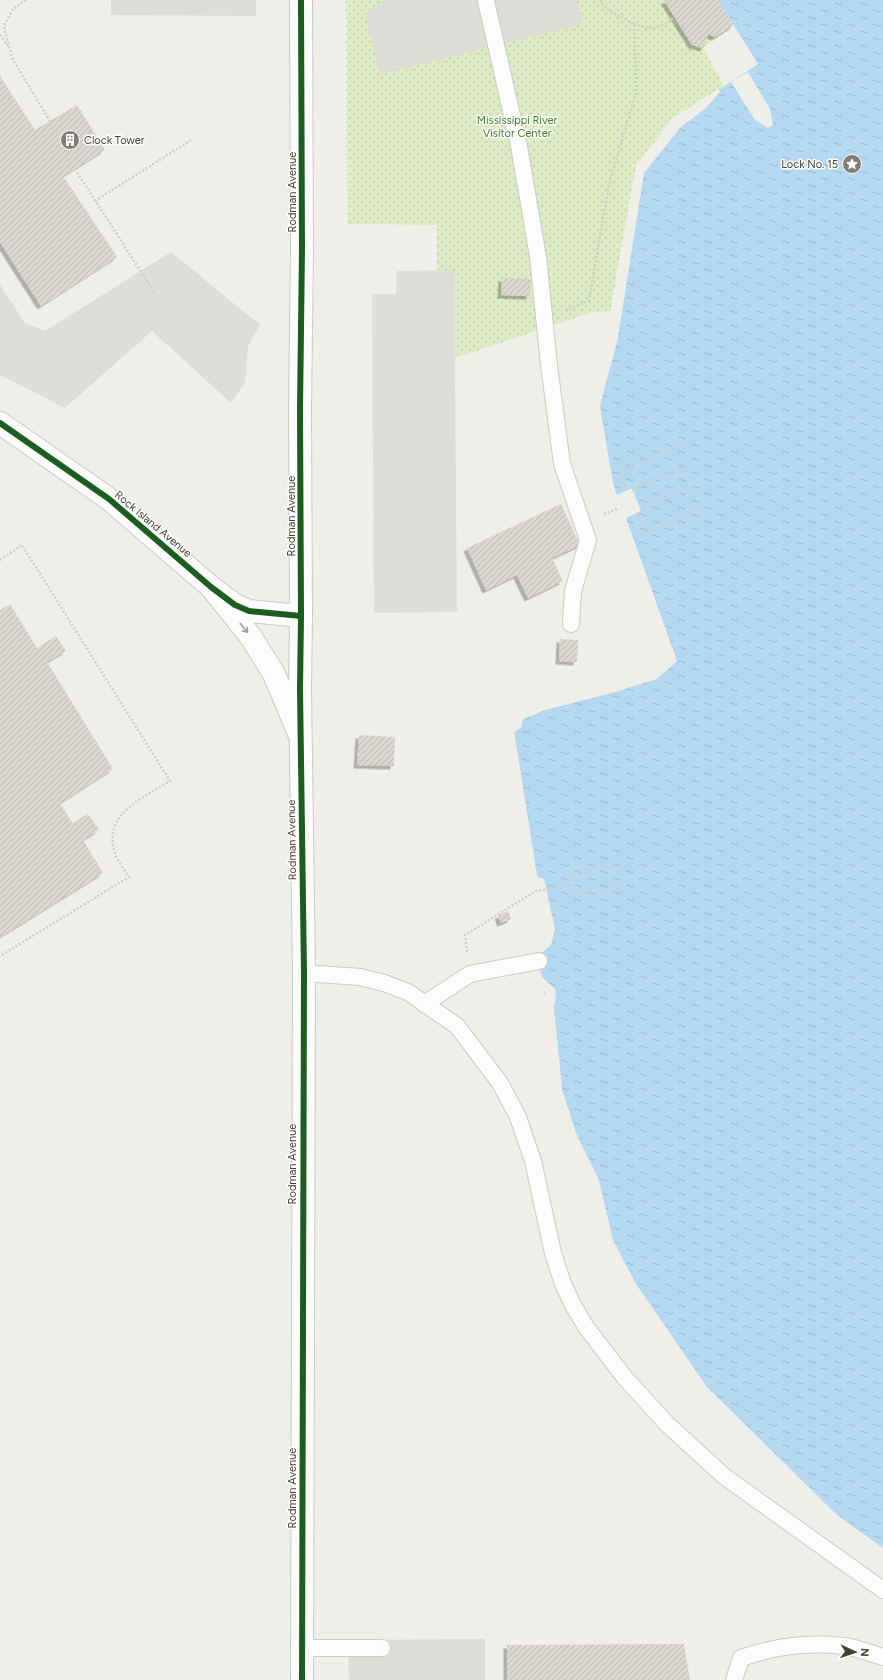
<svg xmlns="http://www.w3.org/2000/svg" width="883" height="1680" font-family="Figtree,sans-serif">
  <defs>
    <pattern id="green-dots" width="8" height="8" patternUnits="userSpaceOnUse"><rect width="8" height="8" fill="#ddecc5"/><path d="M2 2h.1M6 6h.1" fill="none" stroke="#bfcbaa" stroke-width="1.8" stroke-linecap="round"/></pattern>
    <pattern id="water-ripples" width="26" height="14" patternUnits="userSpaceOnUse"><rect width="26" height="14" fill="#b4d8f1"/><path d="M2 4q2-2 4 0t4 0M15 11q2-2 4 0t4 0" fill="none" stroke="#9cbacf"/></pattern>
    <pattern id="building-hatch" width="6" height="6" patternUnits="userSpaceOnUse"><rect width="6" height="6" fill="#dad7d0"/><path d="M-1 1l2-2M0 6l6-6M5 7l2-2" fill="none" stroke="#bcbab3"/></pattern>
    <filter id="shadow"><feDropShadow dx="-3.5" dy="3.5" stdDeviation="0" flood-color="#0004"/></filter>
  </defs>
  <rect width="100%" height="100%" fill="#f0eee8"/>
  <polygon fill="url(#green-dots)" points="346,0 718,0 734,25 704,48 724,87 675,119 612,311 593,312 455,358 454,270 437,270 437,225 347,224"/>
  <g fill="#dfddd8">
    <polygon points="111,0 256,0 256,16 111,15"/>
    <polygon points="385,0 577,0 583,24 380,74 365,13"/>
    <polygon points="171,252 260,325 248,346 245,383 231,403 152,331 65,408 0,375 0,285 25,323 45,331"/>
    <polygon points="454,270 457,612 374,613 372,294 396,294 397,271"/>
    <polygon points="485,1639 485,1680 349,1680 348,1640"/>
  </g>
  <polygon fill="url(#water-ripples)" points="718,0 883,0 883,1551 837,1515 697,1387 621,1273 589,1173 556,1102 542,977 537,954 543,952 547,938 510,705 656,667 664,628 608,490 595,408 638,166 675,119 758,64"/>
  <g fill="#f0eee8">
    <polygon points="748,72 770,109 773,125 768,128 755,120 731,82"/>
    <polygon points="718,89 720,92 706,108 681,127 644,173 618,337 600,406 613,483 617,495 632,488 641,511 626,518 677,661 657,679 612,693 545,710 523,719 521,728 513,733 508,705 509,703 654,666 662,628 606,491 593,408 636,165 673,118"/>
    <polygon points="535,876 544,879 555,929 551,945 543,952 535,954 541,950 545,938"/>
    <polygon points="542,977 555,989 556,997 554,1007 562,1089 576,1133 599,1180 613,1240 636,1284 707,1387 837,1515 883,1548 883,1553 835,1516 695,1388 619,1274 587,1174 555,1103 543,1000 545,992 541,989 540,978"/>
  </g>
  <g fill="url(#building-hatch)" filter="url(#shadow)">
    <polygon points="664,0 718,0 734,25 715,37 708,34 704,48 692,45"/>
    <polygon points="0,76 35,130 77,105 105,150 63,176 117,257 41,306 0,242"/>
    <polygon points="502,278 530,279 530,296 501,295"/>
    <polygon points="561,504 580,545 552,558 563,581 528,598 517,575 486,590 467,548"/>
    <polygon points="10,604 37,648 56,636 66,651 47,662 113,769 60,803 72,823 88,814 99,830 83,840 103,873 0,937 0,610"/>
    <polygon points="560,639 578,640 577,662 559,661"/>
    <polygon points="359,735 395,737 394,766 357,765"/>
    <polygon points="508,911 511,919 501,923 498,916"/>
    <polygon points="684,1644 690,1680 507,1680 507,1645"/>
  </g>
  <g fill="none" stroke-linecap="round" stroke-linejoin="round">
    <g stroke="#cccac4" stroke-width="18">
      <g id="service">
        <polyline points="486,1 519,146 538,257 549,365 562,464 588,540 573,591 571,624"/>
        <polyline points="304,973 360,977 384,983 408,992 457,1026 500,1083 518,1117 533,1161 553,1253 563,1284 574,1307 586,1327 625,1378 667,1424 725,1477 883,1590"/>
        <polyline points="424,1004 470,974 539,961"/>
        <polyline points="302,1648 382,1648"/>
        <path d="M734,1680L741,1658C775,1646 808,1642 844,1646C857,1648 870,1653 883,1657"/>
      </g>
    </g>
    <g stroke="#cccac4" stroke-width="24">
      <g id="minor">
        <polyline points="301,0 302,249 300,409 301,616 300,689 304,973 302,1680"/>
        <polyline points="0,423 109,499 211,587 235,605 249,611 301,616"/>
      </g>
    </g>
    <g stroke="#cccac4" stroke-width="24">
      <polyline id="tertiary" points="211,587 251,637 274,674 300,736"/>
    </g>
    <g stroke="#d1cec9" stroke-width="2.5" stroke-dasharray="2 2" stroke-linecap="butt">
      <polyline points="26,0 13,9 4,26 12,58 50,121"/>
      <path d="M634,24C653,31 659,29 675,17"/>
      <polyline points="0,35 8,46"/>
      <polyline points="75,169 154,292"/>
      <polyline points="95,201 191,140"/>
      <polyline points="566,311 589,300 609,185 636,92 634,24 604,8 600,0"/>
      <polyline points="627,490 619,471 678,445"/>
      <polyline points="632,490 686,466"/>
      <polyline points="641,509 694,486"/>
      <polyline points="637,513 646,533 703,507"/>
      <polyline points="604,514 617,509"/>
      <path d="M0,560L22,545L170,781C143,798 102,814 115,853C117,861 124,869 129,877L0,956"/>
      <polyline points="615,867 568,875 572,895 617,888"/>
      <polyline points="467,952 465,935 536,891 570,885"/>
    </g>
    <use href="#service" stroke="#fdfcfc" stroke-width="16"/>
    <use href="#minor" stroke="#fdfcfc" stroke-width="22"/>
    <use href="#tertiary" stroke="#fdfcfc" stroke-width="22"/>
    <g stroke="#fff" stroke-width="8">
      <g id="cycleway">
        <polyline points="301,0 302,249 300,409 301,616 300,689 304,973 302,1680"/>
        <polyline points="0,423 109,499 211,587 235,605 249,611 301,616"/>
      </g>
    </g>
    <use href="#cycleway" stroke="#1b5e20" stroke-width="6"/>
  </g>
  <defs><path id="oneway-shaft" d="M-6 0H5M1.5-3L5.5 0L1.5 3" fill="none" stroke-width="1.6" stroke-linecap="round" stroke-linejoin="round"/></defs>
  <use stroke="#a29e98" href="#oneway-shaft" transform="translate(244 628) rotate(51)"/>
  <defs>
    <g id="building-disc" transform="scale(1)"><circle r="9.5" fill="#827c72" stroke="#fff"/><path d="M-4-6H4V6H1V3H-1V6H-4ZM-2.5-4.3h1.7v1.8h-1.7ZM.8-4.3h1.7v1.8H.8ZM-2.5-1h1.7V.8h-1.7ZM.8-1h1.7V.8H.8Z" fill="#fff"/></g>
    <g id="sight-disc" transform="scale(1)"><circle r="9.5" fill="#827c72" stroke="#fff"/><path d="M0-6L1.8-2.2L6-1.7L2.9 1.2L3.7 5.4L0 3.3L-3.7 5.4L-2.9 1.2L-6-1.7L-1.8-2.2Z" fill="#fff"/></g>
  </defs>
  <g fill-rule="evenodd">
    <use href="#building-disc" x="70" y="140"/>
    <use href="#sight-disc" x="852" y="164"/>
  </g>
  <g text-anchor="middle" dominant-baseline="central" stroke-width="3" stroke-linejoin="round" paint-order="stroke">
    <g font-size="11" fill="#437c23" stroke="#fff">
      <text x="517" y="120">Mississippi River<tspan x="517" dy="13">Visitor Center</tspan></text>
    </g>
    <g font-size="11" fill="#463f33" stroke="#fff" text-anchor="start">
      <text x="84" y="140">Clock Tower</text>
      <text x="838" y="164" text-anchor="end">Lock No. 15</text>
    </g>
    <g font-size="11" fill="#463f33" stroke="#fff">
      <text transform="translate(292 192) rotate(-90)">Rodman Avenue</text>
      <text transform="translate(291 516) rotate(-90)">Rodman Avenue</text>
      <text transform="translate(153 524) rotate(40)">Rock Island Avenue</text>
      <text transform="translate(292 840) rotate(-91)">Rodman Avenue</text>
      <text transform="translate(292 1164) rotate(-90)">Rodman Avenue</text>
      <text transform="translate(292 1488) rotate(-90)">Rodman Avenue</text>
    </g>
  </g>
  <g transform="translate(855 1652) rotate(93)" stroke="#ffffff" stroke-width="3" paint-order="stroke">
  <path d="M0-3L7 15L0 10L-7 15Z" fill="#463f33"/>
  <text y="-6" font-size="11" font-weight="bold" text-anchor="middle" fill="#463f33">N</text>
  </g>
</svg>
